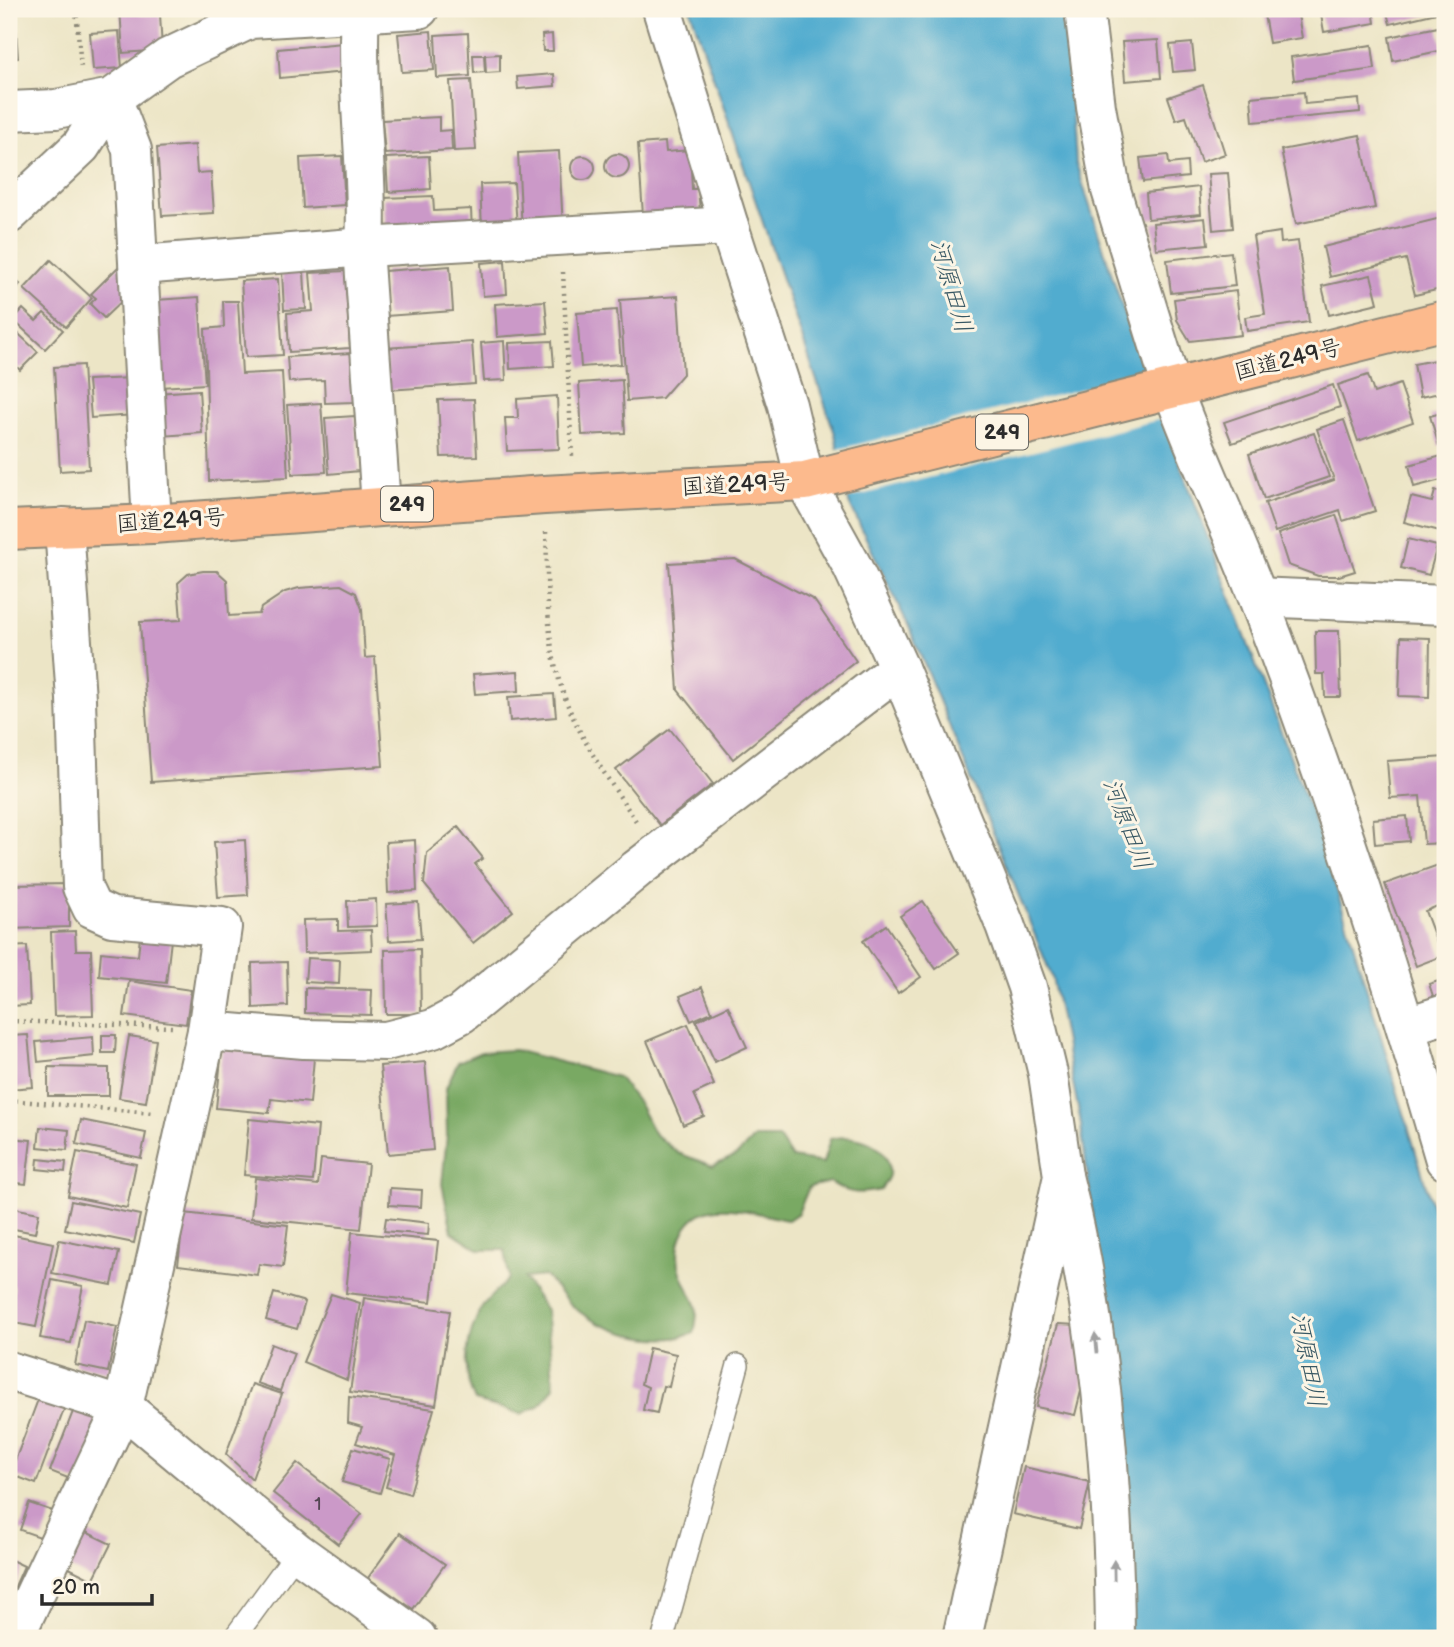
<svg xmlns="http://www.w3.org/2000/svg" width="1454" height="1647" font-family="'Balsamiq Sans','Klee One',sans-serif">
  <rect width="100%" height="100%" fill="#fcf5e5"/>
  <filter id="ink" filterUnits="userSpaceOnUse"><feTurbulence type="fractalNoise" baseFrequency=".0143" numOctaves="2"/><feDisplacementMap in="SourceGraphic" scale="14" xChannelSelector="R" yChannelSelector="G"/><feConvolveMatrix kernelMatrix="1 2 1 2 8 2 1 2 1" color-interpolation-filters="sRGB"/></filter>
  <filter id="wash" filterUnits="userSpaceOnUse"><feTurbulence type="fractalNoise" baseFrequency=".00686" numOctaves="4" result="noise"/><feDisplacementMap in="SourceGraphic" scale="28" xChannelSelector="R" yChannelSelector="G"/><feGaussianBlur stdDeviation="1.57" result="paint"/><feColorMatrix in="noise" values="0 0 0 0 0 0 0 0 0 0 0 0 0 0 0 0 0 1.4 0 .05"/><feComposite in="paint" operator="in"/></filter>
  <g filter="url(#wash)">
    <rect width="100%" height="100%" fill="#ece5c6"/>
    <path fill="#79a963" stroke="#526a47" stroke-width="2" d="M514,1050L618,1077L639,1104L654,1133L678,1153L713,1166L737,1155L754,1138H779L792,1158L823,1163L830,1139C853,1133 892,1143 889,1175C888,1179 883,1186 881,1190C859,1194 849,1195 830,1182L809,1187L798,1213L788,1220C766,1216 741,1207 718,1209C685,1211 672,1245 681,1273C692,1305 702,1295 694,1333C660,1347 603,1332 575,1308C564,1299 555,1286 545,1276L524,1278L546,1310L554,1387L539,1406L521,1414L475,1401C461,1372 466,1333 483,1306C489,1296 501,1288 509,1278L505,1250H480L452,1232L442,1184L447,1135L446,1088L458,1062L481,1052Z"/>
    <polygon fill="#51accf" stroke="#3e6c7d" stroke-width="2" points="690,9 1066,9 1076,163 1128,325 1322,841 1445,1249 1445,1638 1130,1638 1108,1331 1080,1118 1052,977 909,627 849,503 835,434"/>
    <polygon fill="#ece5c6" points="1149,372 1166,418 845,499 835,450"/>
    <g id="blocks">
      <g fill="#cb99c8">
        <polygon points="120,9 140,9 140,15 160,14 162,50 123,53"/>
        <polygon points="1263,9 1297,9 1302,38 1269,43"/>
        <polygon points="1320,9 1373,9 1375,23 1324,32"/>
        <polygon points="1386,9 1445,9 1445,11 1390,24"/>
        <polygon points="15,15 18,58 9,59 9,16"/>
        <polygon points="1438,27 1443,50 1393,61 1389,37"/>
        <polygon points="119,31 122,68 93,70 90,33"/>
        <polygon points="431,31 434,70 402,72 398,34"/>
        <polygon points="468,33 470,76 437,78 435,35"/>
        <polygon points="552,34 553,51 543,51 542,35"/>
        <polygon points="1158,40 1161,78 1125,81 1122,42"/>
        <polygon points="343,43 345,72 280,78 278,49"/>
        <polygon points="1192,43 1195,70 1173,72 1170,45"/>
        <polygon points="1372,45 1375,69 1294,80 1291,57"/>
        <polygon points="500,54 500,72 486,73 485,55"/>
        <polygon points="473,55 484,55 485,72 474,73"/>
        <polygon points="554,74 555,86 518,89 517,77"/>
        <polygon points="471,80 476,150 454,151 450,81"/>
        <polygon points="1203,85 1225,154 1201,162 1186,117 1176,120 1168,97"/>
        <polygon points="1304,92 1305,104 1359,99 1360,112 1253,122 1251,97"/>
        <polygon points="439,117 439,131 451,130 452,150 385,154 382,120"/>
        <polygon points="1360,135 1375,208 1296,224 1281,150"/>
        <polygon points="665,142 666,152 690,150 692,189 698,189 700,211 643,215 638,144"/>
        <polygon points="195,145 197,173 211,172 214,213 162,216 157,148"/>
        <polygon points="559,151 563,229 522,231 518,153"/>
        <circle cx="617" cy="166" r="12"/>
        <polygon points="1168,155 1169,164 1187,162 1188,177 1143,182 1140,158"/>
        <circle cx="583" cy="168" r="12"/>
        <polygon points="342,156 345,205 303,208 300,158"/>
        <polygon points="429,156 431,189 388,192 386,158"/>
        <polygon points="1228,173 1233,228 1213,230 1208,174"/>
        <polygon points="514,183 517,227 482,229 480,184"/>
        <polygon points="1199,187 1201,214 1148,219 1146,193"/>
        <polygon points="433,196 434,211 471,209 472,231 386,237 384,198"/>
        <polygon points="1445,217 1445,288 1415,295 1406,259 1330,277 1323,247"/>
        <polygon points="1205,218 1208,244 1156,249 1153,223"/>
        <polygon points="1280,232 1281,243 1298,241 1309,322 1247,331 1245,317 1265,314 1253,236"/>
        <polygon points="1231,252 1235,286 1171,293 1167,260"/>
        <polygon points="51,260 92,298 66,327 24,289"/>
        <polygon points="505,261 507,294 483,296 481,263"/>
        <polygon points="122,263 127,296 104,318 90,304 96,298 91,294"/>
        <polygon points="450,266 453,311 386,316 384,271"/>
        <polygon points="304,271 306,309 284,310 282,272"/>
        <polygon points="345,271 350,348 289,352 287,313 313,311 310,273"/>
        <polygon points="9,275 20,284 9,296"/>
        <polygon points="1371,275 1378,303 1329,315 1322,286"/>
        <polygon points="278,279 283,355 246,357 241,281"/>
        <polygon points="1236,291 1241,335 1190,341 1177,320 1174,299"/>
        <polygon points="678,296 683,374 662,398 627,401 620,300"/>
        <polygon points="199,297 205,384 161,387 156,300"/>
        <polygon points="223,301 238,301 242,374 282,372 288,477 209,481 205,329 224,327"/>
        <polygon points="545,301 548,333 497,337 495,304"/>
        <polygon points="23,309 36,321 44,313 63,330 45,349 13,320"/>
        <polygon points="617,310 621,364 581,367 577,313"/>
        <polygon points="9,325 38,352 20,370 9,360"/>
        <polygon points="504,341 506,380 484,381 481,343"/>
        <polygon points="552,341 554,366 510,369 509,343"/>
        <polygon points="472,342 475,384 388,390 385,348"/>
        <polygon points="351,353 354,402 325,403 324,380 289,382 287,357"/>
        <polygon points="1445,358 1445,392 1420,397 1414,364"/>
        <polygon points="83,365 89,469 60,471 54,367"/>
        <polygon points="1368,375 1374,393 1400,384 1413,422 1358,441 1338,385"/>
        <polygon points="132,378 135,415 91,418 88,380"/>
        <polygon points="622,380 625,433 582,435 579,383"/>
        <polygon points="1333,385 1340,407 1232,443 1224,422"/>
        <polygon points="199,390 202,433 161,436 157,393"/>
        <polygon points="557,396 559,449 507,451 505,418 518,418 517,399"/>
        <polygon points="474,399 477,456 441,457 438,400"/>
        <polygon points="321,403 326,472 292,474 287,405"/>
        <polygon points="1445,412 1445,444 1439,446 1430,416"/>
        <polygon points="355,416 359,471 329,474 325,418"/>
        <polygon points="1344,420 1375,511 1343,521 1340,510 1275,532 1265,503 1334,480 1317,429"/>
        <polygon points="1314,433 1329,477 1264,499 1249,454"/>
        <polygon points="1445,455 1445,479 1414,487 1409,465"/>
        <polygon points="1435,491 1445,493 1444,532 1404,522 1411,497 1432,502"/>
        <polygon points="1336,515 1355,571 1339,576 1318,576 1288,565 1278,534"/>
        <polygon points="1408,539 1437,546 1429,575 1401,568"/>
        <polygon points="735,559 814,600 856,661 733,759 678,690 669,563"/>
        <polygon points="203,571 217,571 227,580 229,616 259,614 261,608 285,592 299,588 341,585 356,593 362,609 365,658 375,657 383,766 151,782 140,622 181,620 178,583 188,574"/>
        <polygon points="1315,631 1339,631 1341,697 1325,697 1324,674 1316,674"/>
        <polygon points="1401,637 1430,638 1429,697 1399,696"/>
        <polygon points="518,671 519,691 475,694 473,674"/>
        <polygon points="554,694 556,717 510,721 508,697"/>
        <polygon points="670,729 713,784 660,825 616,770"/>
        <polygon points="1445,757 1445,843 1424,844 1420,796 1390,798 1387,761"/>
        <polygon points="1407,816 1409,841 1375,844 1373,819"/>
        <polygon points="458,827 483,858 475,864 513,911 473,943 424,884 427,853"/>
        <polygon points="245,840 248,895 218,897 214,842"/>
        <polygon points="415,840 417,891 388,893 386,842"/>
        <polygon points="1441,864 1445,877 1445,903 1425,911 1442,956 1416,966 1385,884"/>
        <polygon points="69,884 69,927 9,929 9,885"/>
        <polygon points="376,899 377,926 348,927 347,901"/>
        <polygon points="923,901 959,953 936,969 900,916"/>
        <polygon points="418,902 421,939 389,941 386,904"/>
        <polygon points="338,919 338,931 371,930 372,950 304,953 303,920"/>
        <polygon points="886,925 921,977 898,993 863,941"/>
        <polygon points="75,931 76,950 91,950 93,1015 54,1016 51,932"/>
        <polygon points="140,937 171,940 166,983 99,976 101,952 138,956"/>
        <polygon points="27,946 30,1005 9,1006 9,947"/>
        <polygon points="420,949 421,1014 386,1014 385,950"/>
        <polygon points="307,958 340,960 339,984 305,982"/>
        <polygon points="287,962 288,1006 253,1008 252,963"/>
        <polygon points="1445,979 1445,998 1435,1002 1429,984"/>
        <polygon points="129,981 191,990 186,1024 124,1016"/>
        <polygon points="702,987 712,1012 691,1021 680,996"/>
        <polygon points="305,988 372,990 371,1015 305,1013"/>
        <polygon points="728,1006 747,1047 715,1062 696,1021"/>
        <polygon points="688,1024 714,1085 694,1094 704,1116 683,1125 647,1041"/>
        <polygon points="28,1035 33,1087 9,1089 9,1036"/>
        <polygon points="102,1035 116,1035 115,1053 102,1053"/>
        <polygon points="129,1036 156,1040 146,1102 119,1098"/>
        <polygon points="93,1037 94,1056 38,1062 36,1042"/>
        <polygon points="222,1049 314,1058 310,1103 271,1099 269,1113 216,1108"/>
        <polygon points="425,1062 433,1150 388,1154 380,1066"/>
        <polygon points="48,1067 109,1068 109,1096 48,1096"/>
        <polygon points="249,1119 318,1126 313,1181 244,1175"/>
        <polygon points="81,1120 146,1133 141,1158 76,1144"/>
        <polygon points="40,1127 69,1130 67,1150 38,1147"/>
        <polygon points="9,1138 31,1140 26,1184 9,1182"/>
        <polygon points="77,1152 136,1164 127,1208 68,1196"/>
        <polygon points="38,1159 66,1162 65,1172 37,1169"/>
        <polygon points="321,1159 368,1164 361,1229 251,1218 255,1178 318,1185"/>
        <polygon points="390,1188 422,1190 421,1207 389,1205"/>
        <polygon points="71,1201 140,1215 134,1243 65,1229"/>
        <polygon points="13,1208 39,1213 35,1233 9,1228"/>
        <polygon points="184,1213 288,1225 283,1267 259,1264 257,1275 178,1265"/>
        <polygon points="386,1218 429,1223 428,1235 384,1231"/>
        <polygon points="352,1232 438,1241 431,1302 346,1293"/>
        <polygon points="9,1234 53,1243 36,1327 9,1322 14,1286 9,1285"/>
        <polygon points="59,1240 119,1252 112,1285 52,1273"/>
        <polygon points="52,1280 83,1286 71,1343 40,1338"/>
        <polygon points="274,1293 305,1302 297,1329 266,1320"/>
        <polygon points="331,1294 360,1303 347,1380 303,1362"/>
        <polygon points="364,1298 450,1311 436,1405 350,1392"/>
        <polygon points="84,1320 117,1327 108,1372 75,1365"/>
        <polygon points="1058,1324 1078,1325 1084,1379 1075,1415 1036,1407"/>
        <polygon points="271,1344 294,1353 280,1391 257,1383"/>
        <polygon points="649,1348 676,1354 669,1387 663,1386 657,1413 643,1410 648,1387 641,1384"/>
        <polygon points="252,1384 282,1394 252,1479 226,1454"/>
        <polygon points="39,1397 65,1407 36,1484 10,1474"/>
        <polygon points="349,1397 434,1409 410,1494 386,1487 395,1455 356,1443 362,1427 348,1423"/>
        <polygon points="74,1409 101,1419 78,1482 50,1471"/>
        <polygon points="353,1448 390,1459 380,1493 342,1482"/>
        <polygon points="297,1463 362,1514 338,1544 273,1493"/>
        <polygon points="1024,1467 1090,1482 1079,1529 1013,1514"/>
        <polygon points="29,1503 53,1511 43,1538 20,1530"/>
        <polygon points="84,1531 111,1544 93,1580 67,1567"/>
        <polygon points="400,1533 445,1564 413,1609 368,1578"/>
        <polygon points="9,1559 24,1566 9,1600"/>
      </g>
    </g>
  </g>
  <g filter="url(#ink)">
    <use href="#blocks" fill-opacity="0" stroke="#8c8878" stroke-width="2"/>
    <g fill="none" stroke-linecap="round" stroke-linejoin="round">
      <g stroke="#8c8878" stroke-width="24">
        <g id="service">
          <polyline points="234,1638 297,1552"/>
          <polyline points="663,1638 738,1365"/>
        </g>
      </g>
      <g stroke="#8c8878" stroke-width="42">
        <g id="minor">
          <path d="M360,9C355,93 371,178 364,262L381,506"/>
          <polyline points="1084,9 1096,107 1111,190 1172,388"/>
          <polyline points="112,98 132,150 152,524"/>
          <polyline points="9,111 56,109 112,98"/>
          <polyline points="9,214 81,146 112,98 168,58 250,19 419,9"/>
          <polyline points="140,265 365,247 729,226 662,9"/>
          <polyline points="1258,597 1445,605"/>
          <polyline points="1407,1026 1445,1014"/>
          <polyline points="207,1031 304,1039 386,1041 433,1029 461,1014 637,869 899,668"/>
          <path d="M1063,1176C1101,1327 1114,1483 1115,1638"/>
          <polyline points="14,1638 123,1407 207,1031 222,927 112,917 92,908 82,887 76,699 64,527"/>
        </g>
      </g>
      <g stroke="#8c8878" stroke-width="42">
        <g id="tertiary">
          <polyline points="729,226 787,405 805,481 852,566 899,668 1005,925 1027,987 1048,1074 1063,1176 962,1638"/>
          <path d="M1172,388C1198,459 1231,527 1258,598C1329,782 1390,970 1445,1160"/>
          <polyline points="9,1371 123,1407 297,1552 417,1638"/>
        </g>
      </g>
      <g stroke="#8c8878" stroke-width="42">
        <polyline id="trunk" points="9,530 152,524 544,495 805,481 1445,320"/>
      </g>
      <g stroke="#8c8878" stroke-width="4.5" stroke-dasharray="2 5" stroke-linecap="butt">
        <polyline points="76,9 81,68"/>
        <polyline points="563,272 572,456"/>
        <path d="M546,532C548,578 545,627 557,672C570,727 607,777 638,824"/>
        <polyline points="9,1021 172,1027"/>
        <polyline points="9,1100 152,1113"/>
      </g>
      <use href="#service" stroke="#fff" stroke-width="21"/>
      <use href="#minor" stroke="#fff" stroke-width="38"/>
      <use href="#tertiary" stroke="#fff" stroke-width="38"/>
      <use href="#trunk" stroke="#fcba8d" stroke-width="38"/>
    </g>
    <defs><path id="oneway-solid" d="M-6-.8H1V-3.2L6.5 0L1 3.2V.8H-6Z" transform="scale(1.75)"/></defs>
    <g fill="#a0a0a0">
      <use href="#oneway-solid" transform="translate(1096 1343) rotate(-96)"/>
      <use href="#oneway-solid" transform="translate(1114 1570) rotate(-91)"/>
    </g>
  </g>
  <g text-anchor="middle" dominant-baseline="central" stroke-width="6" stroke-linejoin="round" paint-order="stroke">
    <g font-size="19" fill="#534652">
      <text x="318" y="1504">1</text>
    </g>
    <g fill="#fcf5e5" stroke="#6a6863" stroke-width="2">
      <rect x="976" y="414.5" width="52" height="35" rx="5"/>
      <rect x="381" y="486.5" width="52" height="35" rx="5"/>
    </g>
    <g font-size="21" font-weight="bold" fill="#2b2b2b">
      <text x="1002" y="432">249</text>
      <text x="407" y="504">249</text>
    </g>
    <g font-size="23" fill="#2b2b2b" stroke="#fcf5e5">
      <text transform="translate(1288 360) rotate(-14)">国道249号</text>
      <text transform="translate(736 485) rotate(-3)">国道249号</text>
      <text transform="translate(171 521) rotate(-4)">国道249号</text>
    </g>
    <g font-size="24" font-style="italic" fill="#385864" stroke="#fcf5e5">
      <text transform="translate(951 286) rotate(74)">河原田川</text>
      <text transform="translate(1127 824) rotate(69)">河原田川</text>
      <text transform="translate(1308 1360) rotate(79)">河原田川</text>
    </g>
  </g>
  <rect width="1454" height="1647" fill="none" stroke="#fcf5e5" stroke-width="35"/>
  <path d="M42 1594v10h110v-10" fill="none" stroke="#2b2b2b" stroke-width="3.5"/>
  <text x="52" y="1594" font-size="21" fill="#2b2b2b" stroke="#fcf5e5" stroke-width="5" paint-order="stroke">20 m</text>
</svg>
